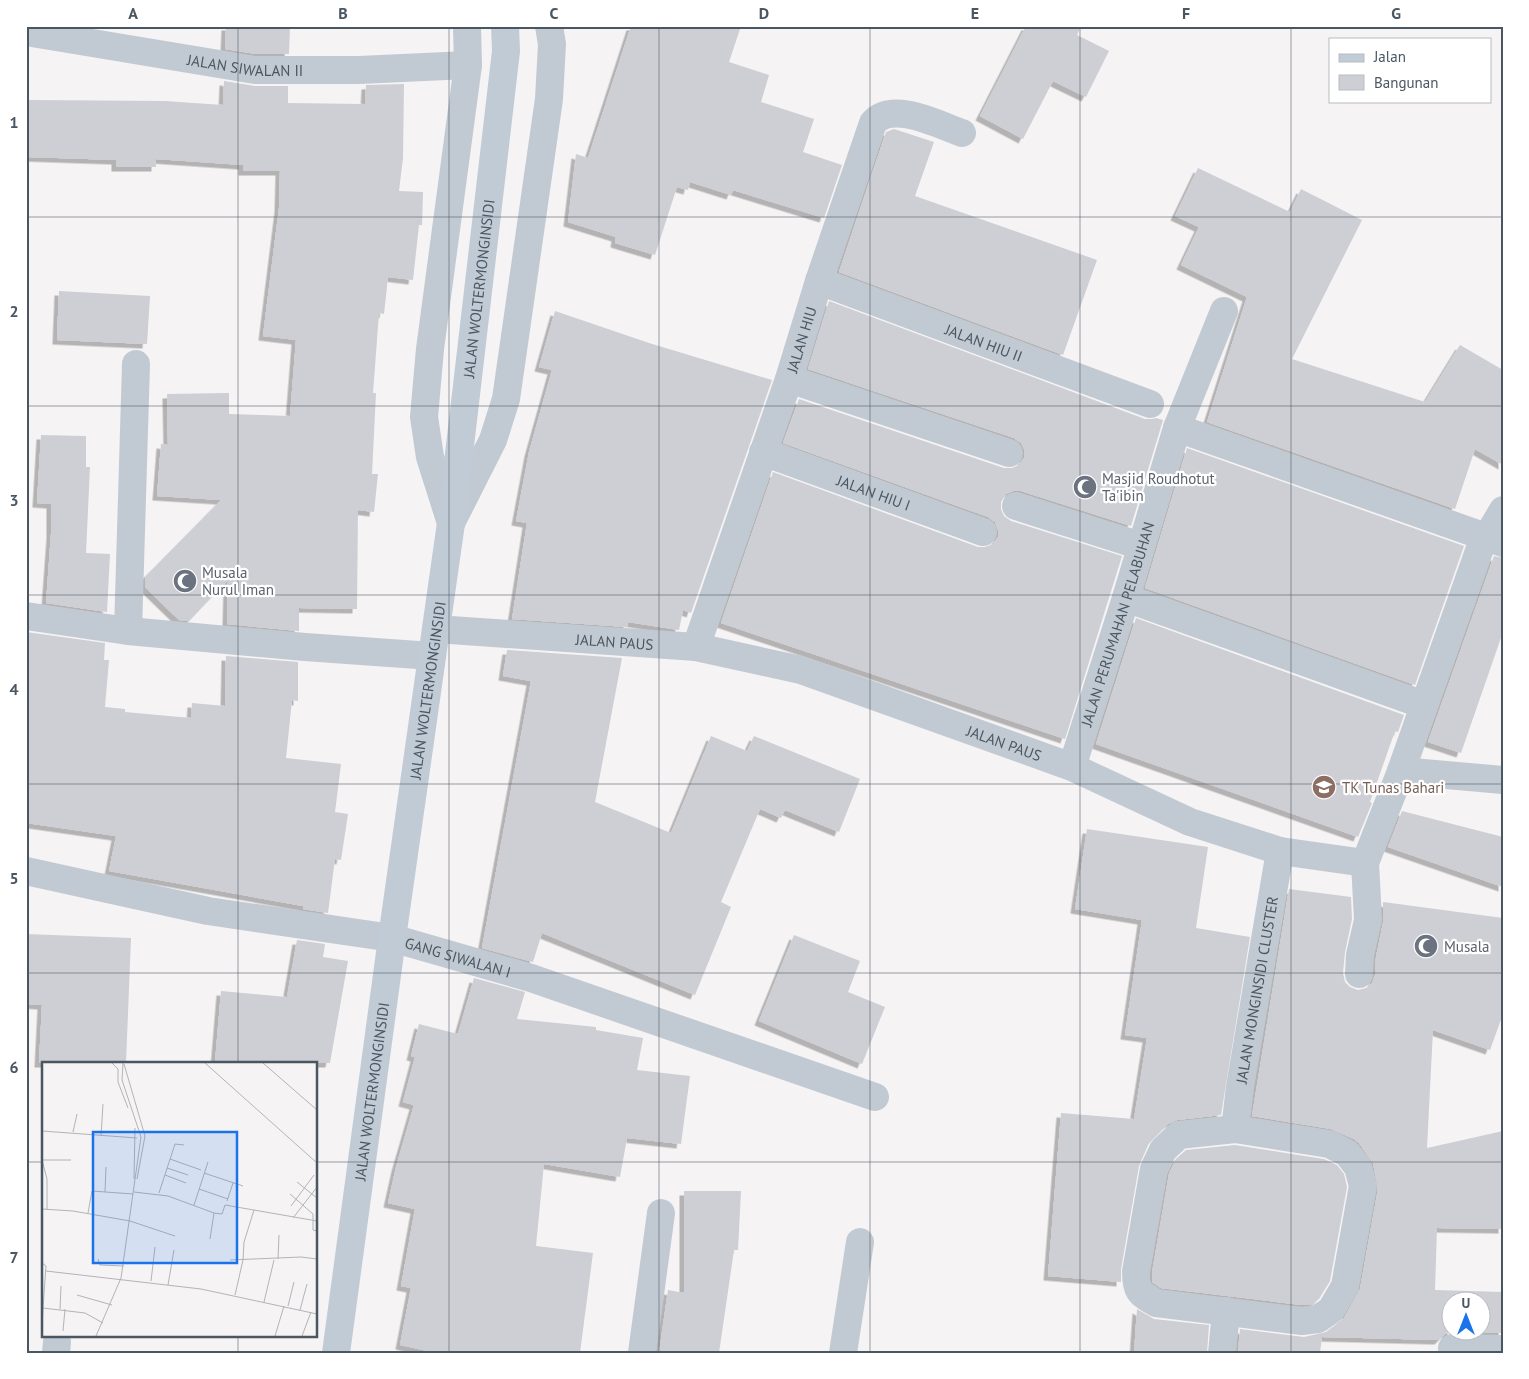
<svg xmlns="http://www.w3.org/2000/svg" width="1529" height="1379" font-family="'PT Sans',sans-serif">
  <defs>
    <filter id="shadow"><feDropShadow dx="-4.5" dy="4.5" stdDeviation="0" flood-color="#0004"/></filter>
  </defs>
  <rect width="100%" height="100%" fill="#f5f3f3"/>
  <g fill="#cdcfd5" fill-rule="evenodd" filter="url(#shadow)">
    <polygon points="226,26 290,26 289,54 256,54 225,49"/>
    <polygon points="631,26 741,26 729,62 769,75 761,102 814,119 803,152 842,165 824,218 733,190 731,195 690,182 688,190 677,187 655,255 615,243 616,237 568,222 576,154 588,158"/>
    <polygon points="1026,26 1081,26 1077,35 1109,51 1086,97 1053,81 1023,139 980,116"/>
    <polygon points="224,81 255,86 288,86 288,103 365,104 366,85 404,84 403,158 399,191 423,192 422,225 419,225 413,280 388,277 384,314 379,313 373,393 376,393 372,474 378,474 374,512 358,510 357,609 299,608 299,631 227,624 228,580 189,621 179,620 145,587 145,577 221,500 157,496 161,444 168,445 167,394 229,393 229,414 290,416 296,340 263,336 279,208 280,171 243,171 243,165 156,159 156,167 116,167 116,160 28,157 29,100 165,101 223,105"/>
    <polygon points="894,129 934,142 915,196 1097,260 1063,355 839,272 886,132"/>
    <polygon points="1198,168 1290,212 1301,189 1362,220 1292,359 1425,402 1460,345 1503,370 1503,465 1475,449 1455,509 1207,422 1247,297 1181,265 1199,227 1175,216"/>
    <polygon points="59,291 150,296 147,344 57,340"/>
    <polygon points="829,301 1145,419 1152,419 1156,418 1163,420 1131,526 1021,491 1013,491 1006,494 1001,502 1001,509 1004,516 1011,521 1122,556 1065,739 721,623 773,472 978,547 985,547 993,544 998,537 998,530 995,522 988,517 783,443 799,399 1004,468 1012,468 1019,465 1024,458 1024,449 1021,443 1014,438 808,369"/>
    <polygon points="555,311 649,343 772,380 691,613 683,610 679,630 628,622 627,627 512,619 527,523 516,521 529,452 552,370 539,367"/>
    <polygon points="41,435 86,436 86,467 90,467 86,553 110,554 107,612 46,603 51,534 51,504 37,503"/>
    <polygon points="1187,448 1464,546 1415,685 1145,588"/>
    <polygon points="1494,556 1503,558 1503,632 1461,753 1428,742"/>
    <polygon points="1136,618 1404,715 1398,732 1395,731 1370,802 1372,803 1358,837 1096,744"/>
    <polygon points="26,632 105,643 104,660 109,660 105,707 125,709 125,712 191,718 192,703 225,706 226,656 298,662 298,701 292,700 286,758 341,764 335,812 348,814 341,860 335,859 328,913 303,909 303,906 109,871 116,836 26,823"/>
    <polygon points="507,650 622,658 595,802 671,833 711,736 747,751 754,736 860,779 839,832 785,810 781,818 760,809 721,902 731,907 695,995 542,933 533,962 482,948 531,681 503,676"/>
    <polygon points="1402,811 1503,837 1503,887 1388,847"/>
    <polygon points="1087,829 1208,847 1196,928 1250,937 1221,1115 1177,1120 1168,1124 1149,1143 1139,1166 1121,1269 1121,1282 1048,1276 1061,1113 1134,1119 1147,1038 1125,1035 1142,920 1075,909"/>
    <path d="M1289,889L1351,897L1352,919L1345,952L1343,973L1345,982L1350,987L1358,990L1366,988L1372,983L1375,975L1376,957L1383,923V902L1503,918V1014L1490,1050L1433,1030L1427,1148L1503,1131V1229L1437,1228L1435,1290L1503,1292V1333L1452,1332L1445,1334L1439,1340L1322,1337L1320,1353H1238L1240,1329L1304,1337L1326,1332L1344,1318L1360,1289L1378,1189L1373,1163L1359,1143L1354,1139L1331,1129L1252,1116ZM1452,1302H1482V1332H1452Z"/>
    <polygon points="26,934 131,938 126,1063 39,1063 42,1005 26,1004"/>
    <polygon points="794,935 860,961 848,992 885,1007 862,1064 759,1021"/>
    <polygon points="297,940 325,944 323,957 348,961 330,1063 215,1063 221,991 287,997"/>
    <polygon points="474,978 525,992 517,1019 596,1027 596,1030 643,1038 637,1070 690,1076 681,1144 627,1138 620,1177 544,1164 536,1246 593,1253 580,1353 437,1353 400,1345 411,1288 401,1286 415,1209 388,1203 396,1167 414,1105 403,1102 415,1057 411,1056 419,1024 458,1034"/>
    <polygon points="1235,1145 1324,1159 1337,1165 1344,1174 1347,1187 1330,1281 1319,1299 1312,1304 1302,1305 1161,1288 1152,1282 1152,1273 1169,1174 1176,1159 1186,1150"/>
    <polygon points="684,1191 741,1191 738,1250 734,1250 719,1353 659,1353 668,1290 684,1293"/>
    <polygon points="1137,1309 1154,1319 1209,1325 1207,1353 1134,1353"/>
  </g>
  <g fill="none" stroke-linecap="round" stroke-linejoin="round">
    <g stroke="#c1cad2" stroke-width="28">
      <path id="s1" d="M26,32L255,70H359L468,65"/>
      <path id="s2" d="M819,281L1150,404"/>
      <polyline points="789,379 1009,453"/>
      <polyline points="1177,428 1503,543"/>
      <path id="s3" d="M763,452L983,532"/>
      <polyline points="1016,506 1141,546"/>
      <polyline points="1487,537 1503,510"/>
      <polyline points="1126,598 1424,705"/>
      <polyline points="26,616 128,631 305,647 432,656"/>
      <path id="s4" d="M436,629L696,647L801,670L1072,767L1190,822L1280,851L1365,863L1401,771L1503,780"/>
      <polyline points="128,631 136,364"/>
      <path id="s5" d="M696,647L789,379L819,281L873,123C892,100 939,125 962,133"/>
      <path id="s6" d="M1072,767L1126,598L1177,428L1224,311"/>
      <polyline points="1401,771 1484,537"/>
      <path id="s7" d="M26,871L208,911L392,938L531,978L875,1097"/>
      <polyline points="1359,974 1360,955 1368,920 1365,863"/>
      <path d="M1235,1129L1329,1144L1347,1153L1358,1167L1363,1186L1345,1286L1331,1310L1318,1319L1302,1321L1156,1303C1139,1293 1136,1291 1136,1272L1154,1169L1163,1150L1179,1135Z"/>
      <path id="s8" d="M1235,1129L1240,1087L1280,851"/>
      <polyline points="1452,1348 1503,1349"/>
      <polyline points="56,1353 57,1342"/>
      <polyline points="642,1353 661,1213"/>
      <polyline points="843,1353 860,1242"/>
      <polyline points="1222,1353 1226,1311"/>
    </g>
    <g stroke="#c1cad2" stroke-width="28">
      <polyline points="452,521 493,440 506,399 549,99 552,44 549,26"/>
      <polyline points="451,523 430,457 424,417 430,349 468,65 467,26"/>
    </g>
    <path stroke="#c1cbd6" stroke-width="28" id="s9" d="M336,1353L392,938L451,523L506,51L505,26"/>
  </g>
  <path fill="none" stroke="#4a5661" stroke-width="1" stroke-opacity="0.55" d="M238,26V1063M449,26V1353M659,26V1353M870,26V1353M1080,26V1353M1291,26V1353M26,217H1503M26,406H1503M26,595H1503M26,784H1503M26,973H1503M26,1162H44M316,1162H1503M238,1335V1353"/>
  <defs>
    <g id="mosque-disc" transform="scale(1.25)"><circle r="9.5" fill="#6b7280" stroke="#fff"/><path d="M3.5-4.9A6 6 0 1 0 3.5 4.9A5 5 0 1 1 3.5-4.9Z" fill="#fff"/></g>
    <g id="school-disc" transform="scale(1.25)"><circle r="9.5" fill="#8d6e63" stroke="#fff"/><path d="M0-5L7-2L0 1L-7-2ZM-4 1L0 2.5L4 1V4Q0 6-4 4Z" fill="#fff"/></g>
  </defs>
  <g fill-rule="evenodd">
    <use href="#mosque-disc" x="1085" y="487"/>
    <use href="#mosque-disc" x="185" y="581"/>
    <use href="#school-disc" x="1324" y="787"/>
    <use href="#mosque-disc" x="1426" y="946"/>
  </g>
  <g text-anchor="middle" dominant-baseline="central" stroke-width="4.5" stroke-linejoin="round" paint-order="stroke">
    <g font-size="15" fill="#4a5661" stroke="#fff">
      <text stroke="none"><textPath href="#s1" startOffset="222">JALAN SIWALAN II</textPath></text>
      <text stroke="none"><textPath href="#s9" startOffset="1074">JALAN WOLTERMONGINSIDI</textPath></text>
      <text stroke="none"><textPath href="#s5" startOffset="325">JALAN HIU</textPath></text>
      <text stroke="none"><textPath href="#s2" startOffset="176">JALAN HIU II</textPath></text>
      <text stroke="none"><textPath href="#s3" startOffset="118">JALAN HIU I</textPath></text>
      <text stroke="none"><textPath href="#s6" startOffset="150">JALAN PERUMAHAN PELABUHAN</textPath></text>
      <text stroke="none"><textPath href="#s4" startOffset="179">JALAN PAUS</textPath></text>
      <text stroke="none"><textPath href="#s9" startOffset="669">JALAN WOLTERMONGINSIDI</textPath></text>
      <text stroke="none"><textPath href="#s4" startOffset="584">JALAN PAUS</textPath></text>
      <text stroke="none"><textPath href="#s7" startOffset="441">GANG SIWALAN I</textPath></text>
      <text stroke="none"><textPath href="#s8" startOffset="141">JALAN MONGINSIDI CLUSTER</textPath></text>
      <text stroke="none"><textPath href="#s9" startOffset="264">JALAN WOLTERMONGINSIDI</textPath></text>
    </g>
    <g font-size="15" fill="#5b616d" stroke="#fff" text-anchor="start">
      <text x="1102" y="478">Masjid Roudhotut<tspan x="1102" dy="17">Ta'ibin</tspan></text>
      <text x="202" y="572">Musala<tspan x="202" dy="17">Nurul Iman</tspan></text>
      <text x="1444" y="946">Musala</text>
    </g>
    <g font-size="15" fill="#785e54" stroke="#fff" text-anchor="start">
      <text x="1342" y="787">TK Tunas Bahari</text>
    </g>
  </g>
  <g transform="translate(42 1062)">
    <rect width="275" height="275" fill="#f5f3f3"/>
    <path fill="none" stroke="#b1b4b9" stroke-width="1" d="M70,1L76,7V20L86,46M163,1L275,101M221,1L275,48M82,2L103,74L95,117M0,69L95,76M31,70L35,52M59,74L61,42M128,97L159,108M0,98L5,117V148M0,98H29M125,106L146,113M162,111L201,124M123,113L144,121M92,117L93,66M255,120L275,136M157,127L186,137M63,130L64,105M92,130L126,134L172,151L180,152L183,143L275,159M117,131L133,82L142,83M248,132L271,152V168L275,169M185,139L191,121M152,143L166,100M249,144L272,113M0,147L31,149L88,159L133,174M46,151L50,129L91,132M251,156L275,125M168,177L172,151M56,197L58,203L82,204M236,197L237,173M188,198L259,195L275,197M0,201L4,204L1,246L43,251L61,261M4,209L159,227L275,252M109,219L113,185M126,223L132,188M35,233L70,243M193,233L201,198L202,180L212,148M222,240L232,198M246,244L252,220M18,247L19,224M258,248L265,222M0,265L1,246M21,269L23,247M54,274L79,216L99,75L80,18L81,1M233,274L242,244M260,274L269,250"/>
    <path fill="#1a73e8" fill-opacity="0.15" stroke="#1a73e8" stroke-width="2.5" d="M51,70H195V201H51Z"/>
    <rect width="275" height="275" fill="none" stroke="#4a5661" stroke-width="2.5"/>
  </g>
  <rect width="1529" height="1379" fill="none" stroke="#ffffff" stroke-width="55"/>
  <rect x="1329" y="38" width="162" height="65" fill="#ffffff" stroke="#b7bbc0"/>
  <rect x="1339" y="54" width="25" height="8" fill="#c1cbd6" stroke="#b7bbc0"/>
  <text x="1374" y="62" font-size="15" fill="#4a5661">Jalan</text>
  <rect x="1339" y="75" width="25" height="15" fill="#cdcfd5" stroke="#b7bbc0"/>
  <text x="1374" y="88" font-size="15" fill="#4a5661">Bangunan</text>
  <g transform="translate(1466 1316)"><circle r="24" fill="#ffffff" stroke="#b7bbc0"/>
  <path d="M0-4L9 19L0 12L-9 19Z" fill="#1a73e8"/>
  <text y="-8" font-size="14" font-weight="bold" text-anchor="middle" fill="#4a5661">U</text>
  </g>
  <rect x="28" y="28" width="1474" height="1324" fill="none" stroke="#4a5661" stroke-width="2"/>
  <g font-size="16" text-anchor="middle" font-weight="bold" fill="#4a5661">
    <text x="133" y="19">A</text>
    <text x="343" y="19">B</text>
    <text x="554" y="19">C</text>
    <text x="764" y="19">D</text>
    <text x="975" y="19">E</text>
    <text x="1186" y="19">F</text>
    <text x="1396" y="19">G</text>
    <text x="14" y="128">1</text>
    <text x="14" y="317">2</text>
    <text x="14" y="506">3</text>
    <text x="14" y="695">4</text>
    <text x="14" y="884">5</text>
    <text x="14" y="1073">6</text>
    <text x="14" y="1263">7</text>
  </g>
</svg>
